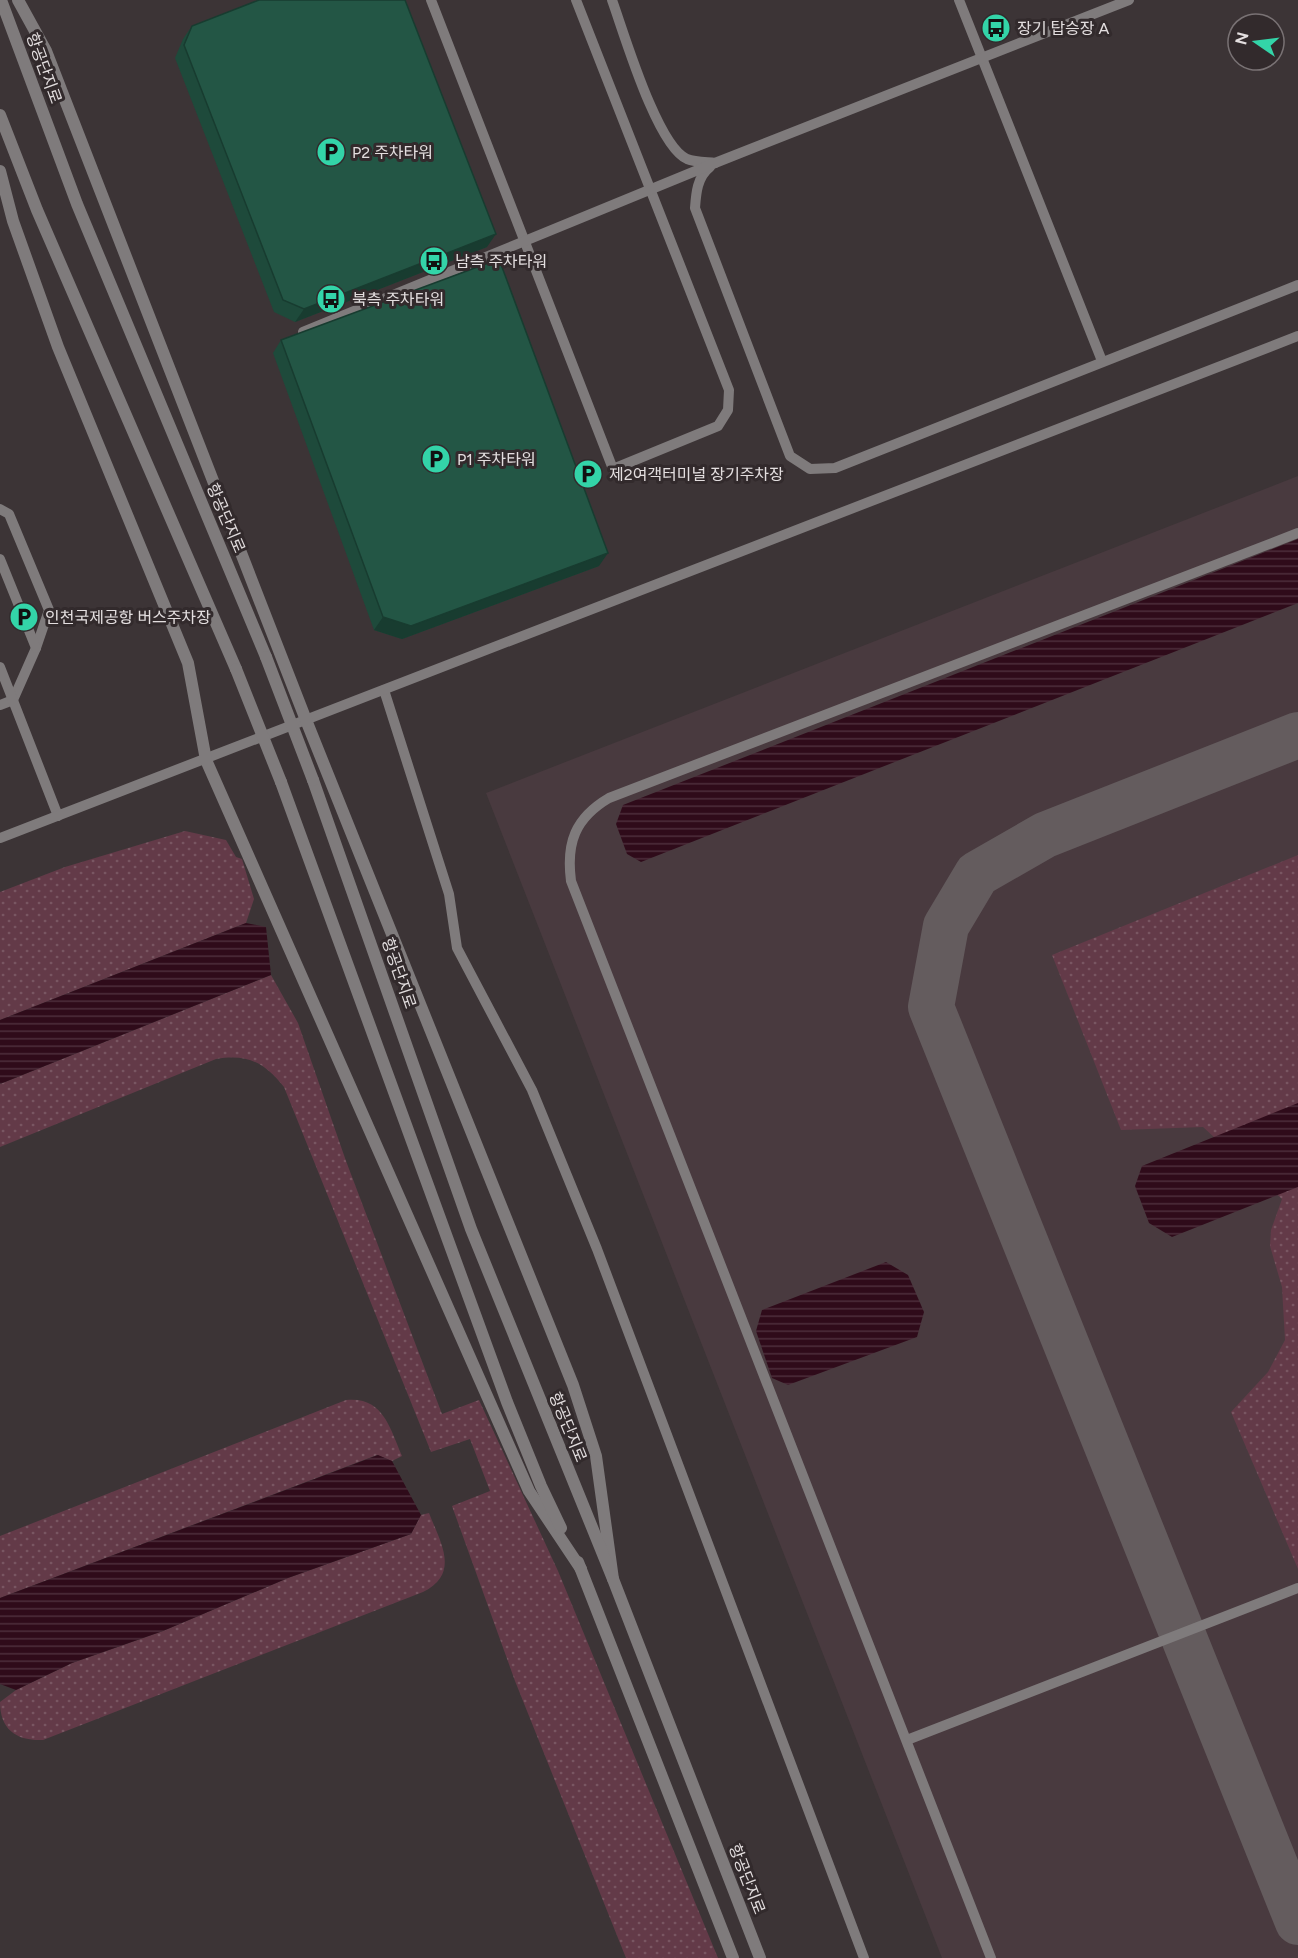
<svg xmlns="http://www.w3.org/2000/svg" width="1298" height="1958" font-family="Figtree,'Noto Sans KR',sans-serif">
  <defs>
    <pattern id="green-dots" width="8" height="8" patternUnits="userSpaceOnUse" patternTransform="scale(1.5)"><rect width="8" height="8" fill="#633a48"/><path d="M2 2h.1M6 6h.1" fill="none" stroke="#795662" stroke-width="1.8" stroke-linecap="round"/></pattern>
    <pattern id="water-rules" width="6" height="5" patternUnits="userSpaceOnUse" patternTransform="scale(1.5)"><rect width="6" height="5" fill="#2f0b1a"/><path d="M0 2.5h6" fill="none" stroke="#4d2e3b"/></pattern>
  </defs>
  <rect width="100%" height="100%" fill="#3c3436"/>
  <polygon fill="#493a3f" points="1298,476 1298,1958 942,1958 486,793"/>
  <g fill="url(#green-dots)">
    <polygon points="185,831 226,840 236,857 242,859 254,899 246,923 0,1020 0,892 65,867"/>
    <polygon points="1298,855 1298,1569 1231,1412 1268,1372 1285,1340 1282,1287 1270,1246 1271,1230 1282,1199 1203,1127 1121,1130 1052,955"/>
    <path d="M271,975L298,1023L346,1161L442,1414L479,1400L558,1571L718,1958H626L515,1681L452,1506L490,1491L470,1439L431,1452L284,1087C264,1062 248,1054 216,1059L0,1147V1084Z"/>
    <path d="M346,1400C383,1396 390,1428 402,1456L392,1461L377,1455L0,1598V1536Z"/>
    <path d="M429,1513C440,1542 461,1573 423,1592L43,1740C17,1741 0,1730 0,1702L16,1690L72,1663L163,1631L288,1578L411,1534L421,1515Z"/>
  </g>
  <g fill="url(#water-rules)">
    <polygon points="1298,539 1298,603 641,862 627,854 616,824 623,805"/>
    <polygon points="246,923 266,927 271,975 0,1084 0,1020"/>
    <polygon points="1298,1103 1298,1187 1172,1237 1149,1223 1135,1186 1142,1166"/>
    <polygon points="886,1262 908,1275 924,1312 917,1337 788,1385 772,1378 756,1331 762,1310"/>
    <polygon points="378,1455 392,1461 421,1515 411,1534 288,1578 163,1631 72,1663 16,1690 0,1684 0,1598"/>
  </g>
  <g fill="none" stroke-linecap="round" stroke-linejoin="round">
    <polyline stroke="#645c5e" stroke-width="46" points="1298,735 1045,835 977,874 946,926 931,1007 1298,1922"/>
    <g stroke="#7f7b7c" stroke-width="10">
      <polyline points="431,0 613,469 718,426 728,410 729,390 576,0"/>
      <path d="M612,0C624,33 657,146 687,159C695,162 706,162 715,163"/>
      <polyline points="959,0 1102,361"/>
      <path d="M710,167C697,177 696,194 695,208L790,456L810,469L835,468L1298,285"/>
      <polyline points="303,332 715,163 1129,0"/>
      <polyline points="0,509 9,514 49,610 36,648 13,700 0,705"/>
      <polyline points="0,559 36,648"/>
      <polyline points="0,667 58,816"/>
      <polyline points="384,690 449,894 457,948 532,1090 597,1249 864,1958"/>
      <polyline points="0,838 1298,336"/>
      <polyline points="907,1740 1298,1588"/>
      <path d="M991,1958L571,881C566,843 575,818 609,798L1298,533"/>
    </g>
    <g stroke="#7f7b7c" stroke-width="12">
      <polyline points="1,0 77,204 266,657"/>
      <polyline points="18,0 46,51 306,720 573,1385 596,1456 613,1579"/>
      <polyline points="0,115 37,210 236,669"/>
      <polyline points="0,171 13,221 58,347 188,663 206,760 529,1491 581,1569"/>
      <polyline points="313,780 471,1229 613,1579 760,1958"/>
      <polyline points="281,782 507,1402 541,1486 561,1528"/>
      <polyline points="578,1562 733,1958"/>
    </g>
    <g stroke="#7f7b7c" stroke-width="12">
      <polyline points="266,657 313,780"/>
      <polyline points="236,669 281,782"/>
    </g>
  </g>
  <g fill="#1e4a3b">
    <polygon points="192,26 487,247 295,322 274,312 175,58 183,39"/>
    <polygon points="281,340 599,566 402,639 374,630 273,353"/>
  </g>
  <g fill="#183c30">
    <polygon points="496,234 487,247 295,322 304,309"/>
    <polygon points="608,553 599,566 402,639 374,630 383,617"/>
  </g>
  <g fill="#235645" stroke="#183c30" stroke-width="1.5">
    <polygon points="259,0 405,0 496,234 304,309 283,300 184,45 192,26"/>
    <polygon points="499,259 608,553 411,626 383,617 281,340"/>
  </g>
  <defs>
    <g id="bus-disc" transform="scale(1.5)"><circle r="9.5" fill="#33d4a8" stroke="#322a2c"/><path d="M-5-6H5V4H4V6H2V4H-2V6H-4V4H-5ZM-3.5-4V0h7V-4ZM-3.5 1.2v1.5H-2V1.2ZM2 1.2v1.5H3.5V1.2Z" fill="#111"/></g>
    <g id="parking-disc" transform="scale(1.5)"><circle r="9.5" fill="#33d4a8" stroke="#322a2c"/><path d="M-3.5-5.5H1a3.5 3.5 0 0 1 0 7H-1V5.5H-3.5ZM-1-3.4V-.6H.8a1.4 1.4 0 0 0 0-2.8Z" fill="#111"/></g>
  </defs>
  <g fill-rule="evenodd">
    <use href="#bus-disc" x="996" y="28"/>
    <use href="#parking-disc" x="331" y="152"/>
    <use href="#bus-disc" x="434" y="261"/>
    <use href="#bus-disc" x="331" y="299"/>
    <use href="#parking-disc" x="436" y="459"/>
    <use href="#parking-disc" x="588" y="474"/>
    <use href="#parking-disc" x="24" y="617"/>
  </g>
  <g text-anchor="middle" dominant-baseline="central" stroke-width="6" stroke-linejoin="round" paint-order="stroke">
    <g font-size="16" fill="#e3dedf" stroke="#322a2c" text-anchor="start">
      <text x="1017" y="28">장기 탑승장 A</text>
      <text x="352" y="152">P2 주차타워</text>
      <text x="455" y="261">남측 주차타워</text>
      <text x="352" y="299">북측 주차타워</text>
      <text x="457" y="459">P1 주차타워</text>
      <text x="609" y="474">제2여객터미널 장기주차장</text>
      <text x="45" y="617">인천국제공항 버스주차장</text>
    </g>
    <g font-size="16" fill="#e3dedf" stroke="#322a2c">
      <text transform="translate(44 68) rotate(70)">항공단지로</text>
      <text transform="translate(226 518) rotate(67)">항공단지로</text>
      <text transform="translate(399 973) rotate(71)">항공단지로</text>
      <text transform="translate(568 1427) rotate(68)">항공단지로</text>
      <text transform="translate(747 1879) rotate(69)">항공단지로</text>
    </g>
  </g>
  <g transform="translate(1256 42) rotate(284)"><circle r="28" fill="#322a2c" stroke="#797274" stroke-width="1.5"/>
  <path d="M0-4.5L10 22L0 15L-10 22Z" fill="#33d4a8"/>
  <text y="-9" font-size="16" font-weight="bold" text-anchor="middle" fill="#e3dedf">N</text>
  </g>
</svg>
